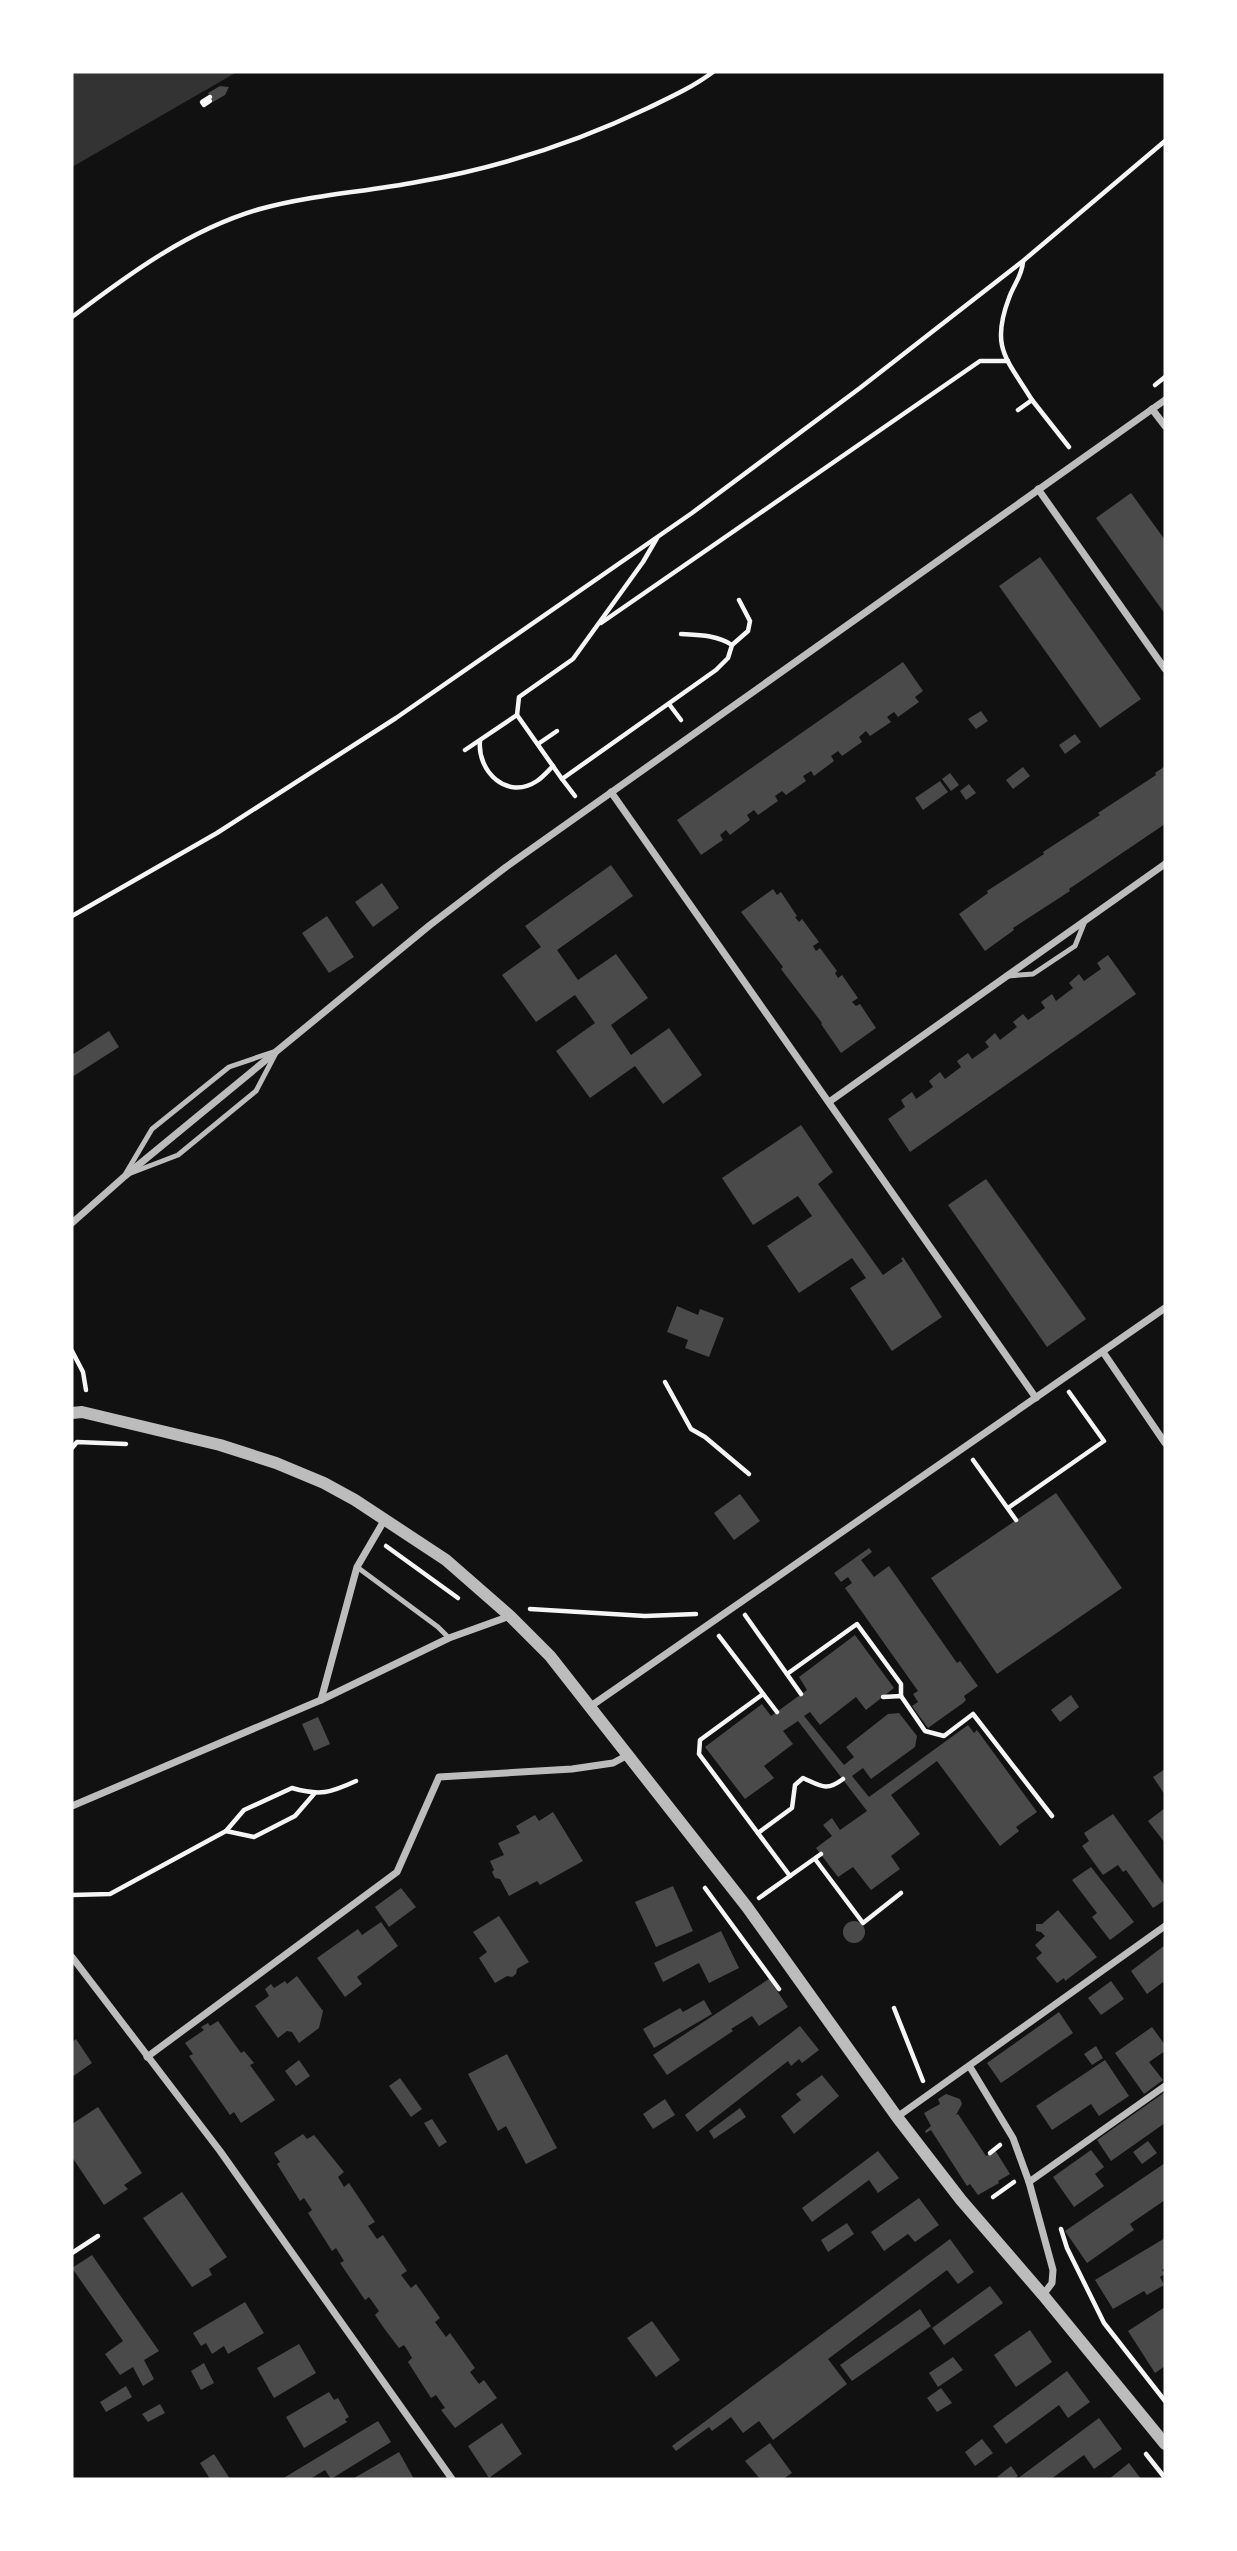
<svg xmlns="http://www.w3.org/2000/svg" width="1237" height="2551" font-family="Overpass,sans-serif">
  <rect width="100%" height="100%" fill="#111"/>
  <polygon fill="#333" points="72,72 237,72 72,167"/>
  <g fill="#4a4a4a">
    <polygon points="220,86 229,87 225,95 213,102 208,93"/>
    <polygon points="1131,493 1165,540 1165,614 1096,518"/>
    <polygon points="1040,557 1141,699 1100,728 999,586"/>
    <polygon points="903,662 923,691 915,697 919,702 898,717 894,712 887,717 891,722 870,736 866,731 859,737 862,742 842,756 838,751 831,756 834,761 814,776 811,771 803,776 806,781 786,795 782,791 775,796 778,801 758,815 754,810 747,815 750,820 730,835 726,830 720,835 723,840 701,855 677,820"/>
    <polygon points="981,711 988,721 976,729 968,719"/>
    <polygon points="1075,734 1081,742 1065,754 1059,745"/>
    <polygon points="1165,766 1165,824 1069,889 1070,891 1013,928 1014,930 985,951 959,914 988,893 987,891 1044,854 1043,852 1100,815 1098,813 1156,775 1155,773"/>
    <polygon points="1023,767 1030,776 1013,789 1006,780"/>
    <polygon points="950,773 959,785 951,791 942,779"/>
    <polygon points="940,781 948,792 923,810 915,798"/>
    <polygon points="969,784 976,793 966,800 960,791"/>
    <polygon points="611,865 633,896 557,950 578,980 616,954 648,998 611,1025 631,1055 669,1028 702,1075 663,1104 635,1066 590,1098 556,1051 595,1023 575,995 536,1022 502,975 541,947 525,926"/>
    <polygon points="382,883 399,908 373,927 355,902"/>
    <polygon points="773,889 777,895 781,892 797,916 795,917 799,922 802,919 819,942 813,946 816,951 820,948 837,971 835,973 838,978 842,975 858,998 852,1002 856,1006 860,1004 876,1028 841,1053 821,1024 822,1023 781,969 783,967 741,912"/>
    <polygon points="327,916 354,957 329,973 302,933"/>
    <polygon points="1108,955 1136,994 910,1152 888,1119 905,1107 901,1100 912,1092 916,1099 933,1087 929,1081 940,1072 945,1079 961,1067 957,1061 968,1053 972,1059 989,1047 985,1042 995,1033 1000,1040 1017,1027 1013,1022 1023,1014 1028,1020 1045,1008 1041,1002 1052,994 1056,1001 1073,988 1069,983 1079,974 1084,981 1101,969 1097,963"/>
    <polygon points="109,1031 119,1047 72,1077 72,1055"/>
    <polygon points="801,1125 833,1172 818,1184 883,1275 903,1261 901,1259 903,1257 942,1317 892,1351 850,1288 866,1278 852,1258 799,1293 767,1246 812,1216 798,1196 753,1225 722,1178"/>
    <polygon points="986,1179 1086,1319 1047,1347 948,1205"/>
    <polygon points="677,1306 698,1315 700,1309 724,1318 709,1357 685,1348 688,1340 667,1332"/>
    <polygon points="1056,1493 1122,1588 997,1674 931,1578"/>
    <polygon points="740,1494 760,1521 734,1540 714,1513"/>
    <polygon points="869,1548 872,1552 861,1560 874,1577 889,1566 957,1663 960,1661 978,1686 964,1696 966,1700 963,1703 928,1728 912,1706 918,1702 913,1694 918,1691 845,1588 852,1583 848,1577 841,1582 834,1573"/>
    <polygon points="855,1635 894,1688 866,1710 856,1697 820,1725 810,1712 804,1716 844,1765 854,1757 846,1747 888,1714 899,1713 917,1736 915,1747 871,1779 863,1768 852,1776 869,1797 968,1725 974,1733 977,1730 1037,1812 1016,1827 1019,1831 1000,1846 937,1761 891,1795 920,1834 891,1856 900,1869 871,1890 853,1867 838,1877 816,1848 832,1836 823,1825 832,1818 840,1830 867,1811 798,1721 783,1731 793,1744 764,1766 774,1778 745,1799 705,1747 762,1704 771,1716 807,1690 799,1677"/>
    <polygon points="1071,1695 1079,1707 1060,1722 1051,1710"/>
    <polygon points="318,1717 330,1744 314,1751 302,1724"/>
    <polygon points="1165,1769 1165,1795 1153,1777"/>
    <polygon points="1165,1808 1165,1843 1148,1821"/>
    <polygon points="553,1812 583,1861 540,1885 537,1881 509,1896 500,1879 495,1878 492,1872 494,1870 490,1861 504,1855 498,1843 520,1833 516,1826 535,1815 539,1821"/>
    <polygon points="1113,1814 1165,1886 1165,1900 1153,1908 1126,1870 1123,1872 1118,1865 1103,1875 1082,1846 1089,1841 1084,1833"/>
    <polygon points="1091,1867 1134,1922 1110,1940 1092,1917 1097,1913 1072,1880"/>
    <polygon points="673,1886 693,1931 656,1947 635,1902"/>
    <polygon points="401,1888 416,1907 389,1927 375,1907"/>
    <polygon points="1058,1910 1097,1957 1065,1981 1064,1978 1057,1983 1036,1958 1042,1953 1035,1945 1045,1936 1041,1932 1036,1931 1036,1924 1042,1924"/>
    <polygon points="499,1916 529,1962 517,1969 516,1974 512,1977 507,1976 495,1983 479,1958 487,1952 473,1932"/>
    <circle cx="854" cy="1932" r="11"/>
    <polygon points="381,1922 398,1946 357,1977 362,1984 345,1997 317,1958 358,1929 362,1935"/>
    <polygon points="721,1931 739,1968 709,1983 699,1963 663,1982 654,1963"/>
    <polygon points="1165,1945 1165,1985 1163,1982 1147,1994 1131,1971"/>
    <polygon points="297,1976 323,2011 319,2028 299,2043 292,2032 287,2031 278,2038 255,2006 269,1996 265,1989 271,1984 274,1988 285,1981 287,1984"/>
    <polygon points="769,1979 788,2007 759,2026 752,2016 731,2029 733,2031 667,2075 653,2055"/>
    <polygon points="1111,1981 1124,1999 1101,2015 1088,1998"/>
    <polygon points="704,2000 712,2014 654,2048 643,2029 680,2008 683,2012"/>
    <polygon points="1059,2012 1073,2033 1001,2083 987,2063"/>
    <polygon points="218,2021 241,2053 244,2051 254,2063 250,2065 275,2100 241,2123 234,2112 230,2115 189,2056 193,2054 185,2043 204,2030 201,2027 208,2023 210,2026"/>
    <polygon points="800,2026 819,2050 802,2063 799,2059 791,2066 788,2061 697,2132 685,2115"/>
    <polygon points="1152,2027 1165,2045 1165,2051 1149,2062 1163,2080 1144,2094 1115,2053"/>
    <polygon points="76,2039 92,2063 72,2077 72,2042"/>
    <polygon points="1096,2046 1103,2058 1092,2065 1084,2054"/>
    <polygon points="507,2054 557,2148 526,2164 506,2126 498,2131 468,2074"/>
    <polygon points="299,2060 310,2076 296,2086 285,2071"/>
    <polygon points="1105,2060 1129,2096 1099,2116 1091,2104 1052,2130 1036,2106"/>
    <polygon points="822,2075 839,2096 794,2134 781,2116 801,2100 796,2094"/>
    <polygon points="400,2078 422,2109 411,2117 389,2086"/>
    <polygon points="1165,2092 1165,2123 1111,2161 1097,2140"/>
    <polygon points="946,2094 960,2099 962,2104 956,2115 958,2114 986,2156 995,2150 1010,2174 998,2181 999,2183 978,2195 970,2184 967,2186 931,2130 926,2133 925,2131 931,2126 924,2113 940,2104 938,2099"/>
    <polygon points="665,2099 675,2115 653,2129 643,2114"/>
    <polygon points="98,2107 142,2173 124,2185 128,2189 104,2205 72,2157 72,2124"/>
    <polygon points="740,2108 746,2117 714,2139 709,2131"/>
    <polygon points="432,2119 447,2142 439,2147 424,2123"/>
    <polygon points="303,2134 307,2139 314,2135 344,2172 338,2177 344,2187 349,2183 375,2222 368,2226 377,2239 383,2235 407,2271 401,2275 411,2288 416,2284 440,2318 435,2322 446,2337 450,2333 475,2368 470,2372 479,2384 484,2380 497,2398 455,2428 441,2410 445,2408 436,2395 431,2398 408,2362 412,2358 408,2351 404,2345 399,2348 386,2331 375,2315 379,2311 369,2297 365,2300 340,2263 344,2261 336,2248 332,2251 308,2213 312,2210 304,2198 300,2201 277,2164 280,2162 274,2153"/>
    <polygon points="1148,2141 1157,2153 1142,2164 1133,2152"/>
    <polygon points="1091,2150 1104,2167 1095,2174 1104,2186 1074,2207 1053,2177"/>
    <polygon points="878,2151 899,2178 878,2193 869,2180 812,2222 802,2208"/>
    <polygon points="1165,2163 1165,2200 1130,2224 1134,2230 1087,2263 1065,2231"/>
    <polygon points="182,2192 227,2257 209,2269 212,2275 192,2287 143,2218"/>
    <polygon points="919,2198 939,2225 915,2242 908,2234 884,2251 871,2232"/>
    <polygon points="847,2223 854,2234 828,2252 821,2240"/>
    <polygon points="1165,2238 1165,2268 1162,2270 1165,2274 1160,2277 1164,2285 1147,2295 1144,2291 1113,2309 1095,2280"/>
    <polygon points="950,2239 974,2272 958,2284 947,2270 828,2359 847,2384 773,2440 759,2421 743,2433 731,2417 712,2431 709,2427 676,2451 672,2446"/>
    <polygon points="92,2255 159,2351 144,2360 154,2379 143,2386 133,2367 120,2375 105,2354 123,2341 72,2268"/>
    <polygon points="990,2286 1003,2303 944,2345 932,2328"/>
    <polygon points="245,2302 264,2333 228,2354 224,2346 212,2354 206,2343 201,2346 193,2333"/>
    <polygon points="1165,2307 1165,2366 1155,2373 1128,2331"/>
    <polygon points="920,2309 931,2326 852,2381 840,2365"/>
    <polygon points="652,2321 680,2360 656,2377 627,2338"/>
    <polygon points="1030,2330 1052,2362 1016,2387 994,2355"/>
    <polygon points="299,2344 316,2373 274,2398 257,2368"/>
    <polygon points="953,2357 963,2370 938,2387 929,2373"/>
    <polygon points="204,2363 214,2383 201,2390 191,2371"/>
    <polygon points="1067,2371 1090,2402 1068,2418 1059,2405 1006,2444 993,2426"/>
    <polygon points="126,2386 132,2397 106,2412 100,2402"/>
    <polygon points="941,2388 952,2403 937,2412 927,2398"/>
    <polygon points="329,2392 334,2400 338,2398 349,2417 345,2419 347,2422 304,2448 286,2417"/>
    <polygon points="160,2404 165,2413 148,2422 142,2414"/>
    <polygon points="1099,2418 1122,2449 1094,2469 1084,2455 1051,2479 1017,2479"/>
    <polygon points="378,2421 391,2442 331,2479 325,2470 310,2479 282,2479"/>
    <polygon points="502,2423 522,2454 489,2478 468,2446"/>
    <polygon points="982,2439 993,2453 975,2466 965,2452"/>
    <polygon points="770,2443 792,2473 783,2479 760,2479 745,2461"/>
    <polygon points="399,2452 414,2479 352,2479 363,2473"/>
    <polygon points="214,2454 230,2479 210,2479 200,2463"/>
    <polygon points="1129,2463 1141,2479 1109,2479"/>
    <polygon points="1011,2466 1018,2476 1014,2479 999,2479 997,2477"/>
  </g>
  <g fill="none" stroke-linecap="round" stroke-linejoin="round">
    <g stroke="#f5f5f5" stroke-width="4.5">
      <polyline points="210,101 204,105 202,102 210,97"/>
      <path d="M1023,262C1022,276 1013,286 1009,298C990,348 1007,359 1032,400"/>
      <path d="M72,317C129,274 190,229 260,209C310,195 365,192 417,182C497,168 575,143 648,108C671,97 693,87 713,72"/>
      <polyline points="1155,385 1165,377"/>
      <polyline points="1018,410 1032,400 1069,447"/>
      <polyline points="657,538 643,562 573,659 519,697 517,715 562,779 716,670 728,658 732,645 748,631 750,621 739,600"/>
      <polyline points="601,623 980,361 1008,361"/>
      <path d="M681,634C699,635 717,635 732,645"/>
      <polyline points="669,704 681,720"/>
      <path d="M480,741C477,771 507,801 537,781C543,777 548,771 553,766"/>
      <polyline points="538,744 557,731"/>
      <polyline points="465,750 517,715"/>
      <polyline points="562,779 575,796"/>
      <polyline points="72,916 217,833 396,718 692,513 860,388 1023,261 1165,141"/>
      <polyline points="72,1351 83,1372 86,1390"/>
      <polyline points="665,1382 691,1429 705,1437 749,1474"/>
      <polyline points="72,1448 77,1442 126,1444"/>
      <polyline points="973,1460 1016,1520"/>
      <polyline points="1008,1508 1104,1441 1069,1392"/>
      <polyline points="386,1546 458,1598"/>
      <polyline points="530,1609 645,1616 696,1614"/>
      <polyline points="745,1615 801,1694"/>
      <polyline points="719,1636 777,1712"/>
      <polyline points="787,1674 857,1624 901,1684 901,1696"/>
      <polyline points="763,1694 700,1740 699,1754 790,1876 821,1854"/>
      <polyline points="883,1697 901,1696 925,1731 944,1736 973,1714 1052,1816"/>
      <polyline points="226,1831 254,1837 295,1816 314,1794"/>
      <path d="M758,1833L792,1808L795,1785L803,1778C821,1786 826,1792 843,1779"/>
      <polyline points="815,1859 863,1923 901,1893"/>
      <polyline points="705,1888 779,1989"/>
      <path d="M72,1895L110,1894L226,1831L244,1810L292,1788C320,1796 330,1793 356,1781"/>
      <polyline points="759,1898 790,1876"/>
      <polyline points="894,2008 923,2081"/>
      <polyline points="990,2153 1000,2145"/>
      <polyline points="993,2197 1014,2182"/>
      <polyline points="1061,2229 1067,2248 1104,2323 1165,2401"/>
      <polyline points="72,2253 98,2236"/>
      <polyline points="1146,2454 1165,2478"/>
    </g>
    <g stroke="#bcbcbc" stroke-width="5">
      <polyline points="1008,976 1033,974 1075,946 1085,921"/>
      <polyline points="126,1173 152,1129 229,1067 273,1052"/>
      <polyline points="131,1173 178,1155 256,1091 277,1051"/>
      <polyline points="357,1567 438,1627 449,1638"/>
    </g>
    <g stroke="#bcbcbc" stroke-width="7">
      <polyline points="1152,409 1165,426"/>
      <polyline points="1038,489 1165,669"/>
      <polyline points="611,792 1036,1398"/>
      <polyline points="829,1102 1165,864"/>
      <polyline points="72,1223 125,1176 430,925 506,867 1165,400"/>
      <polyline points="1103,1352 1165,1443"/>
      <polyline points="321,1700 357,1567 385,1519"/>
      <polyline points="591,1706 1165,1308"/>
      <polyline points="72,1806 321,1700 449,1638 510,1616"/>
      <polyline points="72,1957 220,2151 452,2479"/>
      <polyline points="147,2057 397,1872 439,1777 572,1769 613,1763 628,1755"/>
      <polyline points="970,2067 1013,2138 1029,2182 1053,2270 1052,2283 1043,2295"/>
      <polyline points="897,2117 1165,1926"/>
      <polyline points="1029,2182 1165,2086"/>
    </g>
    <polyline stroke="#bcbcbc" stroke-width="12" points="72,1413 82,1412 220,1445 276,1463 324,1483 355,1500 446,1560 510,1616 550,1656 747,1907 897,2117 961,2200 1043,2295 1165,2444"/>
  </g>
  <rect width="1237" height="2551" fill="none" stroke="#ffffff" stroke-width="147"/>
</svg>
